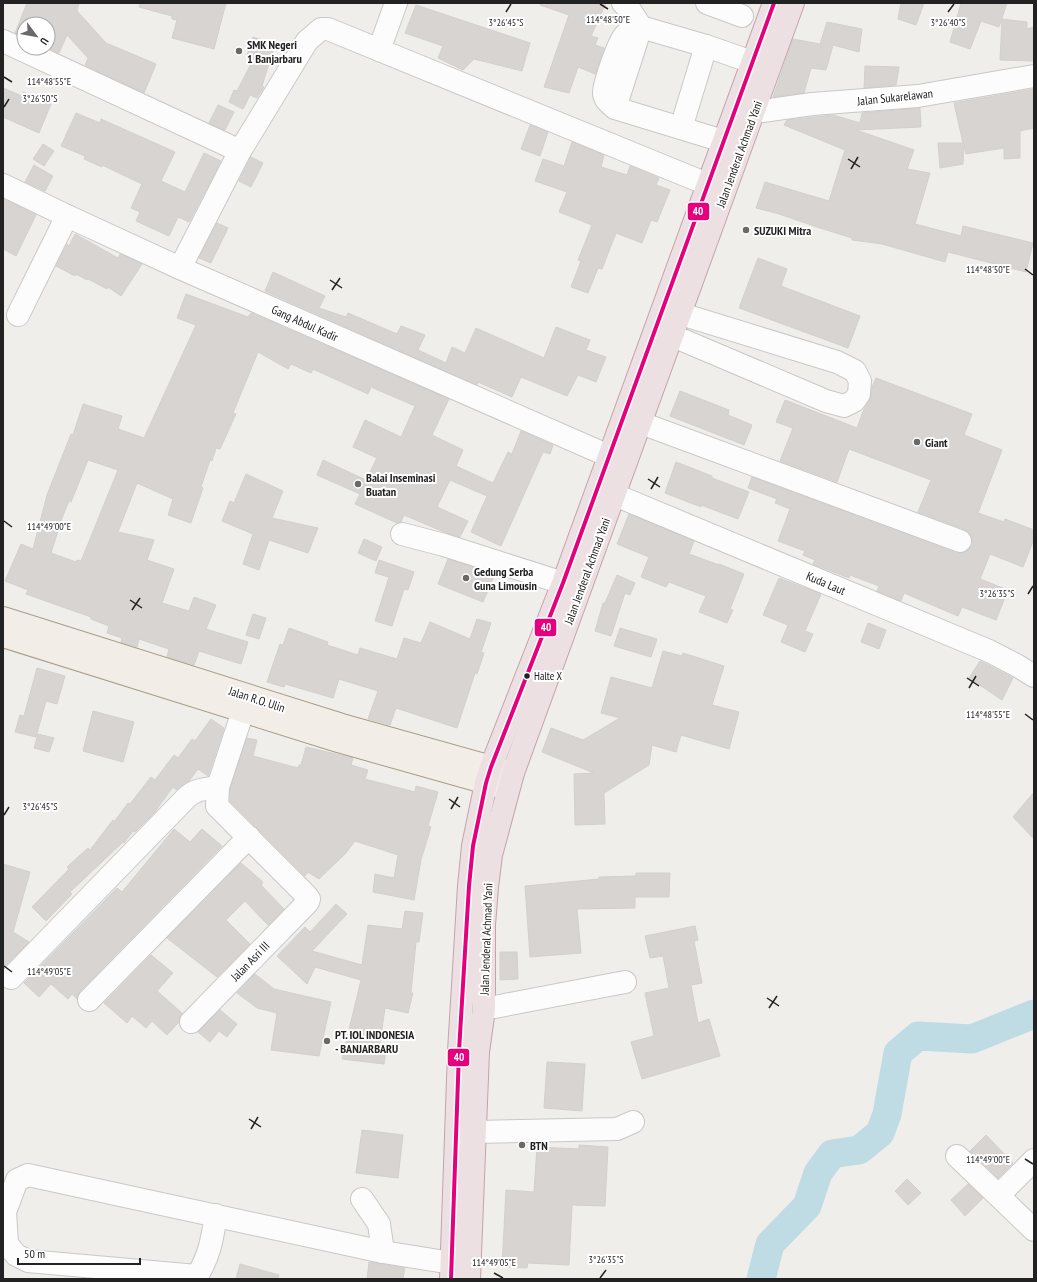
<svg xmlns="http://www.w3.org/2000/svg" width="1037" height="1282" font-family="'PT Sans Narrow',sans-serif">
  <rect width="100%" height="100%" fill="#f0eeeb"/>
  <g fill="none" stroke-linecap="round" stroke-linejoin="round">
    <polyline stroke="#bfdbe3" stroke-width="29" points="761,1279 770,1244 807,1206 818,1173 832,1154 859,1150 880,1133 887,1114 898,1053 918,1036 972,1039 1034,1014"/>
  </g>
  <g fill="#d7d4d2" stroke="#d3d0cc" fill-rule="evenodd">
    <polygon points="27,3 79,3 77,11 106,43 156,64 144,93 85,65 88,58 67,35 59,53 48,48 48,24 24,24 24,37 15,33"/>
    <polygon points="140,3 226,3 214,49 172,38 177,20 172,19 172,16 139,7"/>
    <polygon points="541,3 606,3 591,36 598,38 595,45 604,48 595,74 578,67 569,93 544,87 569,15 540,5"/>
    <polygon points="901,3 924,3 916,25 898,19"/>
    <polygon points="961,3 1007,3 999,27 981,21 970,49 950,42"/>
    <polygon points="416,5 530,43 522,71 474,59 463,70 438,58 443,46 405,33"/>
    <polygon points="1002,19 1027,22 1027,29 1034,27 1034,61 1000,60"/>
    <polygon points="827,22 862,29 859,52 833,45 826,70 811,68 804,93 773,97 793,39 820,44"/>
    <polygon points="253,37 275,44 262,86 264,87 257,98 250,95 243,109 229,102 234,90 237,91 253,60 246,58"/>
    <polygon points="865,66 899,67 896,85 864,88"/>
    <polygon points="3,88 22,96 23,92 51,104 39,133 3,117"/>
    <polygon points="1034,89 1034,128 1020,131 1020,158 1004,159 1004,148 966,154 964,145 963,164 940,168 938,143 963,143 954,103"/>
    <polygon points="218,105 234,112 225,130 209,123"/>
    <polygon points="920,108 921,127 856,130 914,150 907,169 930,173 915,224 961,236 963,226 1033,243 1026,272 948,252 945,262 882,244 852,240 852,238 820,228 779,214 756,208 765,182 829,201 845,150 784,125 787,120 833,115 860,123 862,113"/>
    <polygon points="76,113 100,123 101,119 175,152 161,181 185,192 204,153 221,161 189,222 178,217 169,236 136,221 140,212 131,208 142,184 102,165 102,167 84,159 85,156 61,146"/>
    <polygon points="530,125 548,132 540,156 521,149"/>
    <polygon points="572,142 604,155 601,167 627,175 630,166 659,178 656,185 670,190 657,222 651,220 642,243 616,233 602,269 598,268 588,293 571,287 581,261 578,260 592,225 559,212 567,192 535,181 543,159 564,166"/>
    <polygon points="43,144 54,151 44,166 33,159"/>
    <polygon points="251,157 263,163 251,187 239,181"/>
    <polygon points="34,165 53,176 45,191 25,182"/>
    <polygon points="3,199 36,215 16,256 3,249"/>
    <polygon points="217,223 228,228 211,263 199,258"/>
    <polygon points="75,234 118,258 120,254 142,264 121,296 108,287 107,289 88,279 87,280 76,274 75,276 56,266 67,244 69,246"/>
    <polygon points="758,258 787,269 781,286 860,316 848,348 739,308"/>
    <polygon points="273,272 325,296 319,308 346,317 348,313 397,334 401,326 425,335 418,350 446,363 452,347 465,353 476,328 544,358 556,327 590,340 586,350 606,357 596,382 578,375 567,396 521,377 512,397 478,382 477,385 265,291"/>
    <path d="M186,294L248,317L251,313L449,399L432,435L463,450L456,466L493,483L508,452L512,454L521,431L553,445L550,454L543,452L501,546L471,532L487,496L450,480L437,507L468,521L460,537L444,532L404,515L401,522L397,523L355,504L360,494L317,475L323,460L366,480L377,458L353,447L365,420L401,437L415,406L371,387L368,394L313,369L311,373L291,364L288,369L258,352L233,413L236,414L220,449L216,448L212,461L210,460L201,487L203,488L191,523L168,515L173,499L137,483L118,532L154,540L147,560L174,569L162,603L189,611L194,597L216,605L206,629L248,642L241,664L199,651L194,665L167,657L169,649L139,639L137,647L121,642L122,638L107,633L109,626L91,619V617L26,594L28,590L5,581L21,544L33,549L47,495L71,434L73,435L83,404L122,416L118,429L144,438L196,325L177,318ZM88,460L118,470L81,561L77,560L76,562L51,553L62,518L69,501L71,502Z"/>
    <polygon points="876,378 972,414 964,435 1002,450 978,513 1004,522 1005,519 1034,530 1034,539 1023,567 990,554 980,579 1008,590 996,620 962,607 958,616 904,593 901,601 877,591 879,586 850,575 849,578 813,564 815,560 803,555 805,551 778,541 790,509 775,503 777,499 748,488 752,477 956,553 962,553 968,550 972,546 972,539 969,533 964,529 918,512 931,480 849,449 837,482 780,461 793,428 776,422 785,400 857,428 864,409 869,401 872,387"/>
    <polygon points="680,391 729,410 728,415 752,425 744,445 670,416"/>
    <polygon points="676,462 712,476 712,478 749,492 738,519 701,505 701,507 665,493"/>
    <polygon points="246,474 283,491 272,518 318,528 308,553 269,540 259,570 243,564 253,534 222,521 230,501 234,503"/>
    <polygon points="629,514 694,541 689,554 719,565 719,564 744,574 730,609 733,610 727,623 699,612 706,596 669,582 666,587 641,577 649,557 617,544"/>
    <polygon points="364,539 382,547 376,561 358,553"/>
    <polygon points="448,559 495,574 483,602 438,584"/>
    <polygon points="379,560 414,572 408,590 404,589 392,626 375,621 389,577 375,573"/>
    <polygon points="617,575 635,583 630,595 625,593 611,636 595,631 603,603 605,603"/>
    <polygon points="779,578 821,594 805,631 813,634 805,652 781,642 788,625 763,615"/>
    <polygon points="253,614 266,618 259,639 246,635"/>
    <polygon points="477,619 491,623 481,652 484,653 477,674 475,673 457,728 396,708 390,725 368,719 378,691 339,679 333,698 285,684 284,687 267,682 280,644 283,645 289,628 328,642 327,645 358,655 360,648 397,659 404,638 421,643 430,622 470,639"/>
    <polygon points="868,623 886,630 879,649 861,642"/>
    <polygon points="620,628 657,639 651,657 614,646"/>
    <polygon points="663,651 682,656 683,653 724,666 712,705 739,712 729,749 681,735 676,752 652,745 649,765 604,793 605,824 575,825 574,774 594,773 542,752 551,728 583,740 620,718 601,713 611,677 652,688"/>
    <polygon points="980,661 1013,678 1002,700 969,678"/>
    <polygon points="37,668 65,676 57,704 46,701 36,737 15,732 20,715 24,716"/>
    <polygon points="93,711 134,722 123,762 83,751"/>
    <polygon points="211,719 224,728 208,776 198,769 189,781 176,790 173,787 154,813 135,832 133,831 124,843 123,842 70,892 72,894 46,921 32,907 69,869 67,867 88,848 90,850 113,820 114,822 128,803 130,804 151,777 155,780 174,755 178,758 192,739 195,741"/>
    <polygon points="38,734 54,738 49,752 34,748"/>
    <polygon points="247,738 257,740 253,756 298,768 299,765 301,765 306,747 353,758 351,765 368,770 365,779 415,792 416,786 438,792 428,826 431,827 421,860 414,900 373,892 375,874 394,878 398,855 355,841 346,853 319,879 308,872 305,876 230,801 230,789"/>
    <polygon points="1034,792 1034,839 1013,817"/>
    <polygon points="174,829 190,842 202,829 222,846 80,991 77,999 72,994 68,999 51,984 39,997 24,983 117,888 122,892"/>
    <polygon points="241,863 263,882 261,885 284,909 268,925 245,901 226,920 250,944 217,977 167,938"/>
    <polygon points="3,864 30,872 13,932 29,942 5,966 3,964"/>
    <polygon points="636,873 670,873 669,897 635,897 635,908 577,909 581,953 530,957 525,886 599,879 599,877 636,876"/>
    <polygon points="336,904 347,914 312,951 362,965 368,925 402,929 405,911 423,913 419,942 416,942 411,993 413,993 408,1013 385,1008 379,1049 386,1050 384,1064 342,1059 361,980 315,967 307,984 277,956 305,927 310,932"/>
    <polygon points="695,926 698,940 694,941 702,983 691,985 698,1023 709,1019 720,1056 642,1079 631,1042 654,1036 645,993 669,988 663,956 650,958 645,936"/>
    <polygon points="500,952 517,952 518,979 500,980"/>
    <polygon points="151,955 173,973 157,991 182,1013 179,1022 167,1035 152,1021 146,1028 132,1016 127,1023 104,1003"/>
    <polygon points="255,974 274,989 331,1002 319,1056 271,1050 277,1013 257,1008 237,993"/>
    <polygon points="220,1010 237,1024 227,1037 219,1031 210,1042 198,1032"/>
    <polygon points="547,1062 585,1064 582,1111 544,1108"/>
    <polygon points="362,1130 403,1135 398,1178 356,1173"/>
    <polygon points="986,1135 1013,1163 998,1178 970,1151"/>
    <polygon points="579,1145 608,1147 605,1206 572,1205 569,1265 528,1263 527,1268 502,1267 506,1190 534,1192 537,1147 579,1149"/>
    <polygon points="907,1179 921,1193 908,1205 895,1191"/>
    <polygon points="968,1184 983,1198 965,1216 951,1200"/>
    <polygon points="369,1262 405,1268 403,1279 367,1279"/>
    <polygon points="240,1264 279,1275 278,1279 236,1279"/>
  </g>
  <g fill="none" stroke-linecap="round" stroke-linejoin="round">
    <g stroke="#c9c8c7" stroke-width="24">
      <g id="minor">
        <polyline points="707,3 742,16"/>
        <polyline points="3,41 240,151 307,41 321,29 328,29 707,184"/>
        <polyline points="379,50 396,3"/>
        <path d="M615,108C610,104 605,100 604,94C603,85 619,41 625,35C630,30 635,29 641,27L630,10L623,3"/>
        <polyline points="755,112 812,104 918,96 1034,76"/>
        <polyline points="681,128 706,46"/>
        <polyline points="723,141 615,108 641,27 706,46 752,62"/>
        <polyline points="3,185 67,216 180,268 609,456"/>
        <polyline points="180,268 240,151"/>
        <polyline points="18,315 67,216"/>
        <polyline points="673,336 826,401 844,406 854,401 859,394 860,381 855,371 837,362 681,314"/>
        <polyline points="641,423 960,541"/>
        <polyline points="615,495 989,651 1018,666 1034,676"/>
        <polyline points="402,534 444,545 563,583"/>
        <path d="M11,978L186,798C195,789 205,789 218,787"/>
        <polyline points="89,1000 249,837"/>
        <polyline points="484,1009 625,982"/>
        <polyline points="191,1022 308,902 309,899 306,895 217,806 218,787 243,711"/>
        <polyline points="475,1132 617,1129 633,1122"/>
        <polyline points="957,1156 1034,1230"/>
        <polyline points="999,1195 1034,1160"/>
        <polyline points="362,1199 379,1224 383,1252"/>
        <path d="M216,1215C212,1239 210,1255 197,1276L28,1261L16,1255L7,1244L5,1212L17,1180L28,1175L383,1252L452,1263"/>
      </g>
    </g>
    <g stroke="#a79c86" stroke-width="24">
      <g id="major">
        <polyline points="3,618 342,725 513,773"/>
        <polyline points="3,636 338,741 508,789"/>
      </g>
    </g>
    <g stroke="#c5a2ac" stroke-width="24">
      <g id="highway">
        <polyline points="451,1279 459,1051 469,886 473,846 486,783 491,767 563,583 774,3"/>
        <polyline points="469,1279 478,1052 484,1009 484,925 487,887 491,855 513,773 793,3"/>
      </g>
    </g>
    <use href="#minor" stroke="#fdfcfc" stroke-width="22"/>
    <use href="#major" stroke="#f3ede7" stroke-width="22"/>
    <use href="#highway" stroke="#ece0e2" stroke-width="22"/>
    <g stroke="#fff" stroke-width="7">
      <polyline id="bus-1" points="451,1279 459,1051 469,886 473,846 486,783 491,767 563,583 774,3"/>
    </g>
    <use href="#bus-1" stroke="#e5007d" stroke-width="4"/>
  </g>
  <path fill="none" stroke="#222" stroke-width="1.5" d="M600,4L608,9M506,12L511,4M948,12L954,4M4,77L12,82M4,107L9,99M848,159L860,167M851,169L858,157M1025,269L1033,275M330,280L342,288M332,290L340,278M648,479L660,487M651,489L658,477M4,521L12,527M1028,594L1033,586M130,600L142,608M132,610L140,598M967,678L979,686M969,688L976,676M1025,714L1033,720M449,799L460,807M451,809L458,797M4,815L9,807M4,966L12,972M767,998L779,1006M769,1008L777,996M249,1119L261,1127M251,1129L258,1117M1025,1159L1033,1164M494,1273L503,1278M600,1278L606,1270"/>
  <g fill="#6a6968" stroke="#fff" stroke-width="1.5">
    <circle cx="239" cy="51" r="4"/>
    <circle cx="746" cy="230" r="4"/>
    <circle cx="917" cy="442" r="4"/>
    <circle cx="358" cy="484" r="4"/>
    <circle cx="466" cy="578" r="4"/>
    <circle cx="327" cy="1041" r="4"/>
    <circle cx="522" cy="1145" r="4"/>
  </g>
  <circle fill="#222" stroke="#fff" stroke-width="1.5" cx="527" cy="676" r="3.5"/>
  <g text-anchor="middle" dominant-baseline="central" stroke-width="4" stroke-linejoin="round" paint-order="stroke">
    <g font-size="11" fill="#222" stroke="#fff" text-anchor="start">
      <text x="534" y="676">Halte X</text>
    </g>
    <g font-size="12" font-weight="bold" fill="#222" stroke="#fff" text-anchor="start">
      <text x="247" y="44">SMK Negeri<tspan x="247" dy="14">1 Banjarbaru</tspan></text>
      <text x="754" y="230">SUZUKI Mitra</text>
      <text x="925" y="442">Giant</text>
      <text x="366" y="477">Balai Inseminasi<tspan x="366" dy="14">Buatan</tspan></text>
      <text x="474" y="571">Gedung Serba<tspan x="474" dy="14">Guna Limousin</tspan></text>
      <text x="335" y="1034">PT. IOL INDONESIA<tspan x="335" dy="14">- BANJARBARU</tspan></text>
      <text x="530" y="1145">BTN</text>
    </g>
    <g font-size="12" fill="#222" stroke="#fff">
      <text transform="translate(895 97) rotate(-6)">Jalan Sukarelawan</text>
      <text transform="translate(739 154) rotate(-70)">Jalan Jenderal Achmad Yani</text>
      <text transform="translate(305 323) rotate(24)">Gang Abdul Kadir</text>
      <text transform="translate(587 571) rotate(-70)">Jalan Jenderal Achmad Yani</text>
      <text transform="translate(826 583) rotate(23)">Kuda Laut</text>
      <text transform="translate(257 699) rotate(18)">Jalan R.O. Ulin</text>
      <text transform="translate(486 939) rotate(-88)">Jalan Jenderal Achmad Yani</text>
      <text transform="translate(250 961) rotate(-46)">Jalan Asri III</text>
    </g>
  </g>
  <g font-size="10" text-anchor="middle" fill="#222" stroke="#fff" stroke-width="4" stroke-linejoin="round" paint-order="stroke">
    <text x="608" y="23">114°48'50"E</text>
    <text x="506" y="26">3°26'45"S</text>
    <text x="948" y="26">3°26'40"S</text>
    <text x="49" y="85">114°48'55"E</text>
    <text x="40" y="102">3°26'50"S</text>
    <text x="988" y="273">114°48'50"E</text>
    <text x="49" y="530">114°49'00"E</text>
    <text x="997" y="597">3°26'35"S</text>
    <text x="988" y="718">114°48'55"E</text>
    <text x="40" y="810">3°26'45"S</text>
    <text x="49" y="975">114°49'05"E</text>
    <text x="988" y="1163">114°49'00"E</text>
    <text x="606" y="1263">3°26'35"S</text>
    <text x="494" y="1266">114°49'05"E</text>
  </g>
  <g stroke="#fff" stroke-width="1.5">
    <rect x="687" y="202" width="23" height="19" rx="4" fill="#e5007d"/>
    <rect x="534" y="618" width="23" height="19" rx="4" fill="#e5007d"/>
    <rect x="447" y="1048" width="23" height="19" rx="4" fill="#e5007d"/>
  </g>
  <g font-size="11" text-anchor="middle" font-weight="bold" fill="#fff">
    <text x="698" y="215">40</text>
    <text x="546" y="631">40</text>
    <text x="459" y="1061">40</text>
  </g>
  <rect width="1037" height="1282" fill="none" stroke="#222222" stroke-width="8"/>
  <g transform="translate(36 36) rotate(122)"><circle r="19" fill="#ffffff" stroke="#a7a7a7"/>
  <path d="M0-3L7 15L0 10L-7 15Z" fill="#6a6968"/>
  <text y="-6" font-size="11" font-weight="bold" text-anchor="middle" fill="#222222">U</text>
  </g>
  <path d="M18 1258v6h122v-6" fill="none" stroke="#222222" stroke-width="2"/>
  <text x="24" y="1258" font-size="12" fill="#222222" stroke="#ffffff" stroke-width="3" paint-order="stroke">50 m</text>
</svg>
